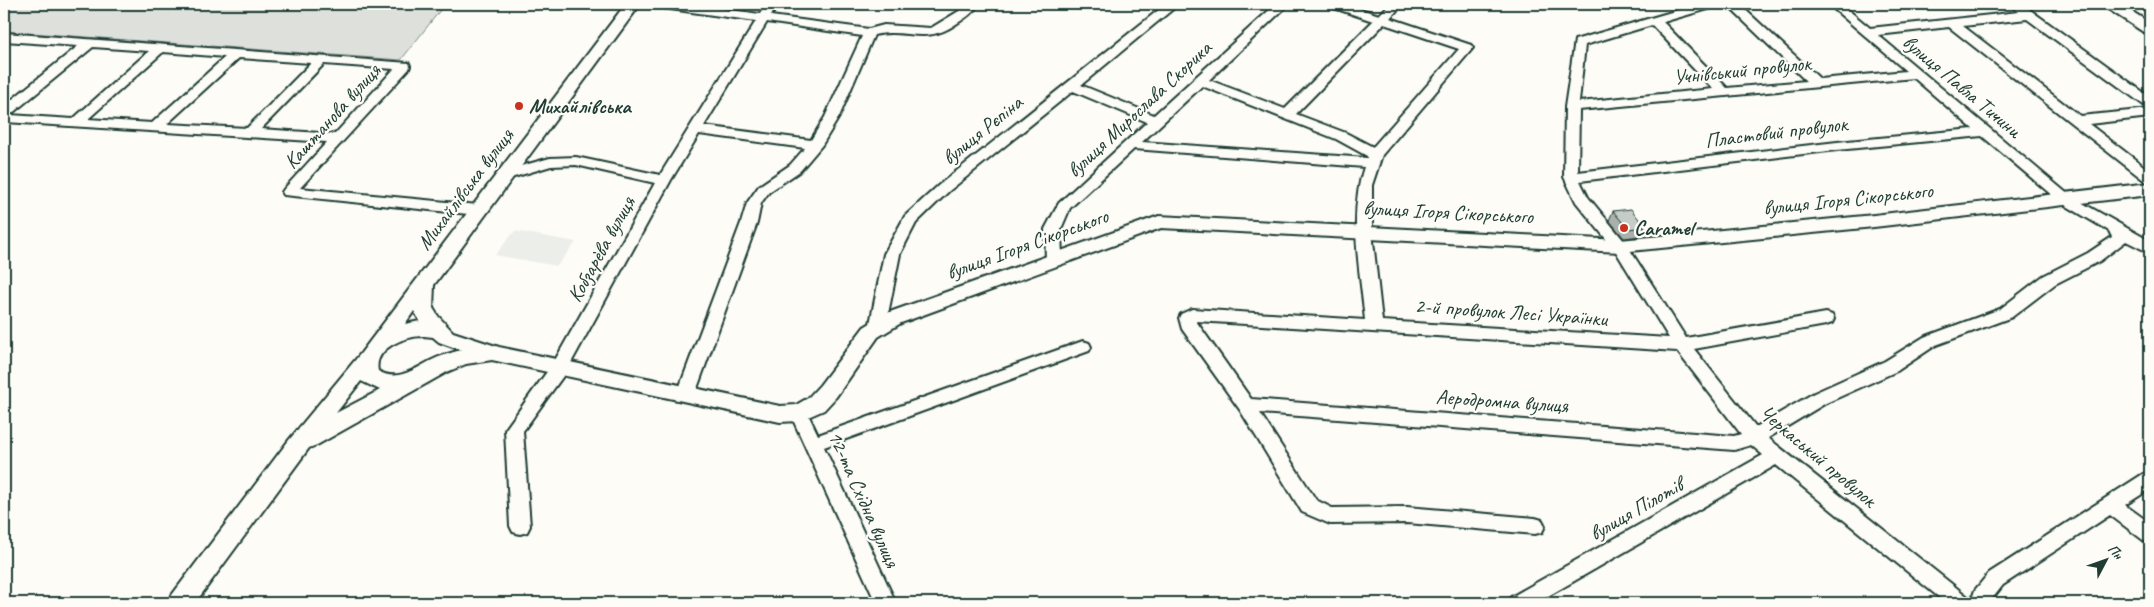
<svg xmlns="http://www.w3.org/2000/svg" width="2154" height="607" font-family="Caveat,sans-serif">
  <rect width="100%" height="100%" fill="#fdfcf7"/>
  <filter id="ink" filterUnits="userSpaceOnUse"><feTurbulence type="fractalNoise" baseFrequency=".02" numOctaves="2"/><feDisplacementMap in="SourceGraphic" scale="10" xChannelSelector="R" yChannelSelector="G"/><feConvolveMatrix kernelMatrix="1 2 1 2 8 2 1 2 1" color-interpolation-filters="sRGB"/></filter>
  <g filter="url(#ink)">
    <polygon fill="#eceee9" points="515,231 576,242 557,266 495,255"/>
    <polygon fill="#dde0db" stroke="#7e8e88" points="4,4 445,4 401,60 4,31"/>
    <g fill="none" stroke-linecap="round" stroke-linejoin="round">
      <g stroke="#1f3d34" stroke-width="4">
        <g id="minor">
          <path d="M657,4H687L760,14L766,4H778L771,16L869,29L884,25L931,28L964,8L967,4H979C973,13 966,18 956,24C924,46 906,27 874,35L839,117L822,145L800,171L769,192L761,203L757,223L695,394L692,399L686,401L680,399L677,394L741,223L747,203L759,186L790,165L805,148L699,134L671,180L566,372L523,431L530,526L527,532L520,534L513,532L510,526L505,430L554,362L655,183L576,165L551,166L504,180L499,178L497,175L499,172L550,158L576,157L660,175L756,21L663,8ZM767,22L862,36L825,117L811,140L704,126Z"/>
          <path d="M1166,4H1179L1081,85L1154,115L1276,4H1289L1209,80L1285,109L1373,21L1331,7L1329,4H1346L1379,15L1390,4H1403L1390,18L1471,45L1473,48L1382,155L1372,185V232L1382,321L1669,338L1615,250L1576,202L1564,177L1565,107L1575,40L1699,4H1717L1715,7L1663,22L1727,88L1806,81L1726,4H1739L1820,79L1906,71L1828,4H1841L1870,28L2019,12L2009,4H2022L2150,97V107L2145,106L2027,19L1963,26L2080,116L2150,109V117L2089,124L2150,171V183L2145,181L1949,27L1878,35L2070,196L2150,241V253L2126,241L2100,261L2055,284L2012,317L1936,345L1897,371L1826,403L1768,438L1968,597L1971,602L1975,590L1989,573L2143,474L2150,471V489L2125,505L2150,523V542L2143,540L2110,515L2003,585L1992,599L1991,603H1946L1776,465L1536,603H1508L1511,597L1763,455L1751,445L1734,450L1260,413L1316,500L1332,508L1407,507L1535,518L1542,520L1545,526L1542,532L1535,534L1407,523L1330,524L1302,512L1240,410L1182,329L1179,318L1181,314L1192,309L1365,320C1360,270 1348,215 1364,167L1134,149L1070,208L1061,229L1062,260L1060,264L1054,265L1048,264L1046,260L1045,229L1059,203L1147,122L1073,91L949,191L916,223L900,254L885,329L883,333L877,335L871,333L869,329L884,254L905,216L939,185ZM1384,24L1459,49L1373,147L1346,133L1296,114ZM1652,25L1713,89L1579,102L1585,45ZM1914,78L1973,129L1837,142L1578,172L1579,110ZM1202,86L1336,139L1367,156V158L1142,142ZM1982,136L2060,202L2109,231L2112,237L2088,253L2043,276L2000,309L1924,337L1885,361L1814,393L1756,427L1694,349L1826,325L1832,323L1834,319L1832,315L1826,313L1686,338L1625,242L1588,197L1580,181L1837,150ZM1196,321L1677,351L1741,434L1734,436L1251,399Z"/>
          <path d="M4,33L409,63L410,66L409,69L300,188L478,205L483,207L485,210L483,213L478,215L284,195L282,192L284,189L327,142L5,122L4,106L78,46L4,41ZM93,47L149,51L73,119L10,115ZM163,52L225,57L152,123L88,119ZM239,58L311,63L247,128L167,124ZM324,64L394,69L335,134L261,129Z"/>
          <polygon points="1083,341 1089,343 1091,347 1089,351 824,447 896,603 876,603 790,413 793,408 799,406 805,408 818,435"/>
        </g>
      </g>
      <g stroke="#1f3d34" stroke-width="4">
        <g id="major">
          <path d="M623,4H638L639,6L434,285L433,308L438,316L453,332L499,347L780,406L796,405L808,398L820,385L864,327L887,313L1159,216L1620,240L1874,215L2150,183V195L1874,227L1620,252L1161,228L901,323L878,337L836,397L824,410L799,421L780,422L492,360L466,364L447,372L317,445L309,448L195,603H169L172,595L289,440L361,353L624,6ZM414,311L420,321L405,324ZM424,336L433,337L439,342L461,350C450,353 440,356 430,361C413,370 397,382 378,371C373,348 405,336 424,336ZM361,381L380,390L336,413Z"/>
          <polygon points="2103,4 2120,4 2150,23 2150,35 2145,33 2105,7"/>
        </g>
      </g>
      <use href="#minor" fill="#fdfcf7" fill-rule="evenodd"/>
      <use href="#major" fill="#fdfcf7" fill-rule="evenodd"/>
    </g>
    <polygon fill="#aab0ab" stroke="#1f3d34" points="1613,211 1645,227 1641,236 1624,238 1609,220"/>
    <polygon fill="#c6cdc7" stroke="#1f3d34" points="1631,209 1645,227 1628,229 1613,211"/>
  </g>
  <g fill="#c8321e" stroke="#fdfcf7" stroke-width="2">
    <circle cx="519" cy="106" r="5"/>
    <circle cx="1624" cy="228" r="5"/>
  </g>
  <g text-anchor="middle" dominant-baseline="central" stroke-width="4.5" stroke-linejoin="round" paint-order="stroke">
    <g font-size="21" fill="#1f3d34" stroke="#fdfcf7">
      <text transform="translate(1742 70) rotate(-6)">Учнівський провулок</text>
      <text transform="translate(1962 86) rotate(40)">вулиця Павла Тичини</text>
      <text transform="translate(1139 109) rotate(-43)">вулиця Мирослава Скорика</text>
      <text transform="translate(332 116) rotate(-48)">Каштанова вулиця</text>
      <text transform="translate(982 130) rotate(-39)">вулиця Рєпіна</text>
      <text transform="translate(1776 132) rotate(-7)">Пластовий провулок</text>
      <text transform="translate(465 189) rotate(-53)">Михайлівська вулиця</text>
      <text transform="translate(1848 199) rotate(-6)">вулиця Ігоря Сікорського</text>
      <text transform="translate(1448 212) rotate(3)">вулиця Ігоря Сікорського</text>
      <text transform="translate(1027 244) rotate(-20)">вулиця Ігоря Сікорського</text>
      <text transform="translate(601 249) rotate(-61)">Кобзарèва вулиця</text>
      <text transform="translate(1511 312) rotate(4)">2-й провулок Лесі Українки</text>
      <text transform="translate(1502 401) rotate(4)">Аеродромна вулиця</text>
      <text transform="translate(1818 456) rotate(40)">Черкаський провулок</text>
      <text transform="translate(864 499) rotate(66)">12-та Східна вулиця</text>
      <text transform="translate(1636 509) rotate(-30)">вулиця Пілотів</text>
    </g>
    <g font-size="21" font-weight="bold" fill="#1f3d34" stroke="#fdfcf7" text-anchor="start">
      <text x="529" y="106">Михайлівська</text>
      <text x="1634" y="228">Caramel</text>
    </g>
  </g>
  <rect width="2154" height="607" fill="none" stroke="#fdfcf7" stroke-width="20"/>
  <rect x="10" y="10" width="2134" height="587" fill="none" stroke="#1f3d34" stroke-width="2" filter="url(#ink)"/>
  <g transform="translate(2106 560) rotate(49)" stroke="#fdfcf7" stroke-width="4" paint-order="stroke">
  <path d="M0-4L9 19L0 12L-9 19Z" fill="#1f3d34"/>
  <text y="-8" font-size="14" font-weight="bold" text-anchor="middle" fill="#1f3d34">Пн</text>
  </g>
</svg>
